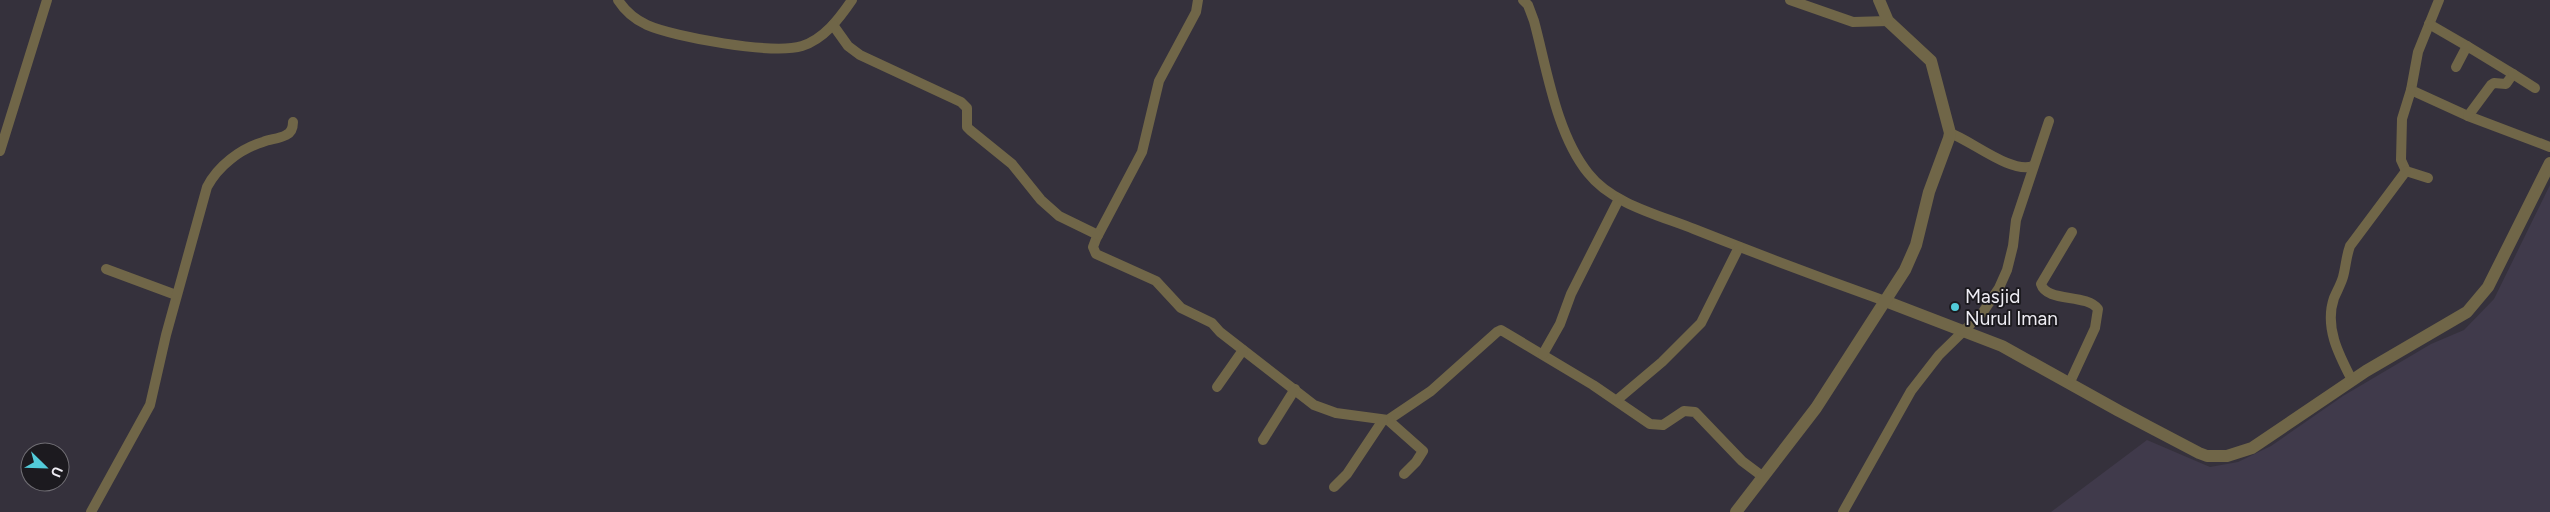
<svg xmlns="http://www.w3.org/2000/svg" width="2550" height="512" font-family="Figtree,sans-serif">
  <rect width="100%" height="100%" fill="#35313c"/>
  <polygon fill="#403a4b" points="2550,185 2550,512 2051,512 2147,440 2210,467 2238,462 2271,446 2343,396 2431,344 2464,330 2494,299"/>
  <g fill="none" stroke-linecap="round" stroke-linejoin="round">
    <g stroke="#706648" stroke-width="10">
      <path d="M618,0C625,11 634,19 647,25C674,37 773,55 802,46C824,39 839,19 852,0"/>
      <polyline points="1198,0 1196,12 1159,81 1142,152 1096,239 1093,247 1096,254 1156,281 1181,308 1212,323 1220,332 1314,405 1336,413 1388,420 1431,391 1497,332 1501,330 1593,385 1650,424 1663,425 1684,411 1695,412 1742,461 1762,476"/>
      <path d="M1523,0L1528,5L1534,21C1547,69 1556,133 1588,173C1612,204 1659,215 1694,229C1757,254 1821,278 1885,301"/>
      <polyline points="1790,0 1853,22 1888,21"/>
      <polyline points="2439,0 2418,52 2411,90 2468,116 2550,147"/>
      <polyline points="2429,24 2467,46"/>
      <polyline points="833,25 848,46 860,55 961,102 967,108 967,127 970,130 1012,164 1041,200 1059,216 1098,235"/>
      <polyline points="2456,67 2467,46 2513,74 2506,84 2494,83 2491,85 2468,116"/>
      <polyline points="2513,74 2535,88"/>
      <polyline points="2411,90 2402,119 2401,160 2406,171 2428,178"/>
      <path d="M1950,133C1972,141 2011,174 2033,166"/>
      <polyline points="0,151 47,0"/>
      <polyline points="106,269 176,295"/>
      <polyline points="1543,354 1560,324 1571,294 1619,199"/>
      <path d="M2352,380C2339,355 2324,327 2334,298C2337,291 2341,284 2343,277C2346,266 2346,257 2350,246L2406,171"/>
      <path d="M2070,382L2095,328L2098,309C2086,293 2047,303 2041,284L2072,232"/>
      <polyline points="1217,387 1243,350"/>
      <polyline points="1617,400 1662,362 1701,323 1739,247"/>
      <polyline points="1388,420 1423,451 1416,462 1404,474"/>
      <polyline points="1263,440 1295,389"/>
      <polyline points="1334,487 1347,474 1383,420"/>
      <path d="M91,512L150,405L166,335L207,187C218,166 240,149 263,142C270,139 279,139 286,135C291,133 293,128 293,122"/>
      <polyline points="1843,512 1911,391 1939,355 1983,312 1999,288 2007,270 2013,246 2016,220 2049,121"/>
    </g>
    <g stroke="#706648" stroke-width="12">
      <polyline points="1885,301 2002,346 2119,411 2199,453 2207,456 2227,456 2252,448 2366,371 2467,312 2488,287 2550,163"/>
      <polyline points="1736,512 1816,408 1905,270 1916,245 1929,192 1949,138 1950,133 1931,61 1888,21 1879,0"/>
    </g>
  </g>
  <circle fill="#52cbd9" stroke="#1c1a1f" stroke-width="2" cx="1955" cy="307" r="5"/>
  <g text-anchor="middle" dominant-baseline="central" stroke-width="4" stroke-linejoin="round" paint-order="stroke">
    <g font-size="19" fill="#efedf4" stroke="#1c1a1f" text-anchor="start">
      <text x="1965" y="296">Masjid<tspan x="1965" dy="22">Nurul Iman</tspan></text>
    </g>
  </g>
  <g transform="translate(45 467) rotate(113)"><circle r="24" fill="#1c1a1f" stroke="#706e74"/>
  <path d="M0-4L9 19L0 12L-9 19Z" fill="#52cbd9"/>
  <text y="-8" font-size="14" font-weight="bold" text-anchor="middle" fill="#efedf4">U</text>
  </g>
</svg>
